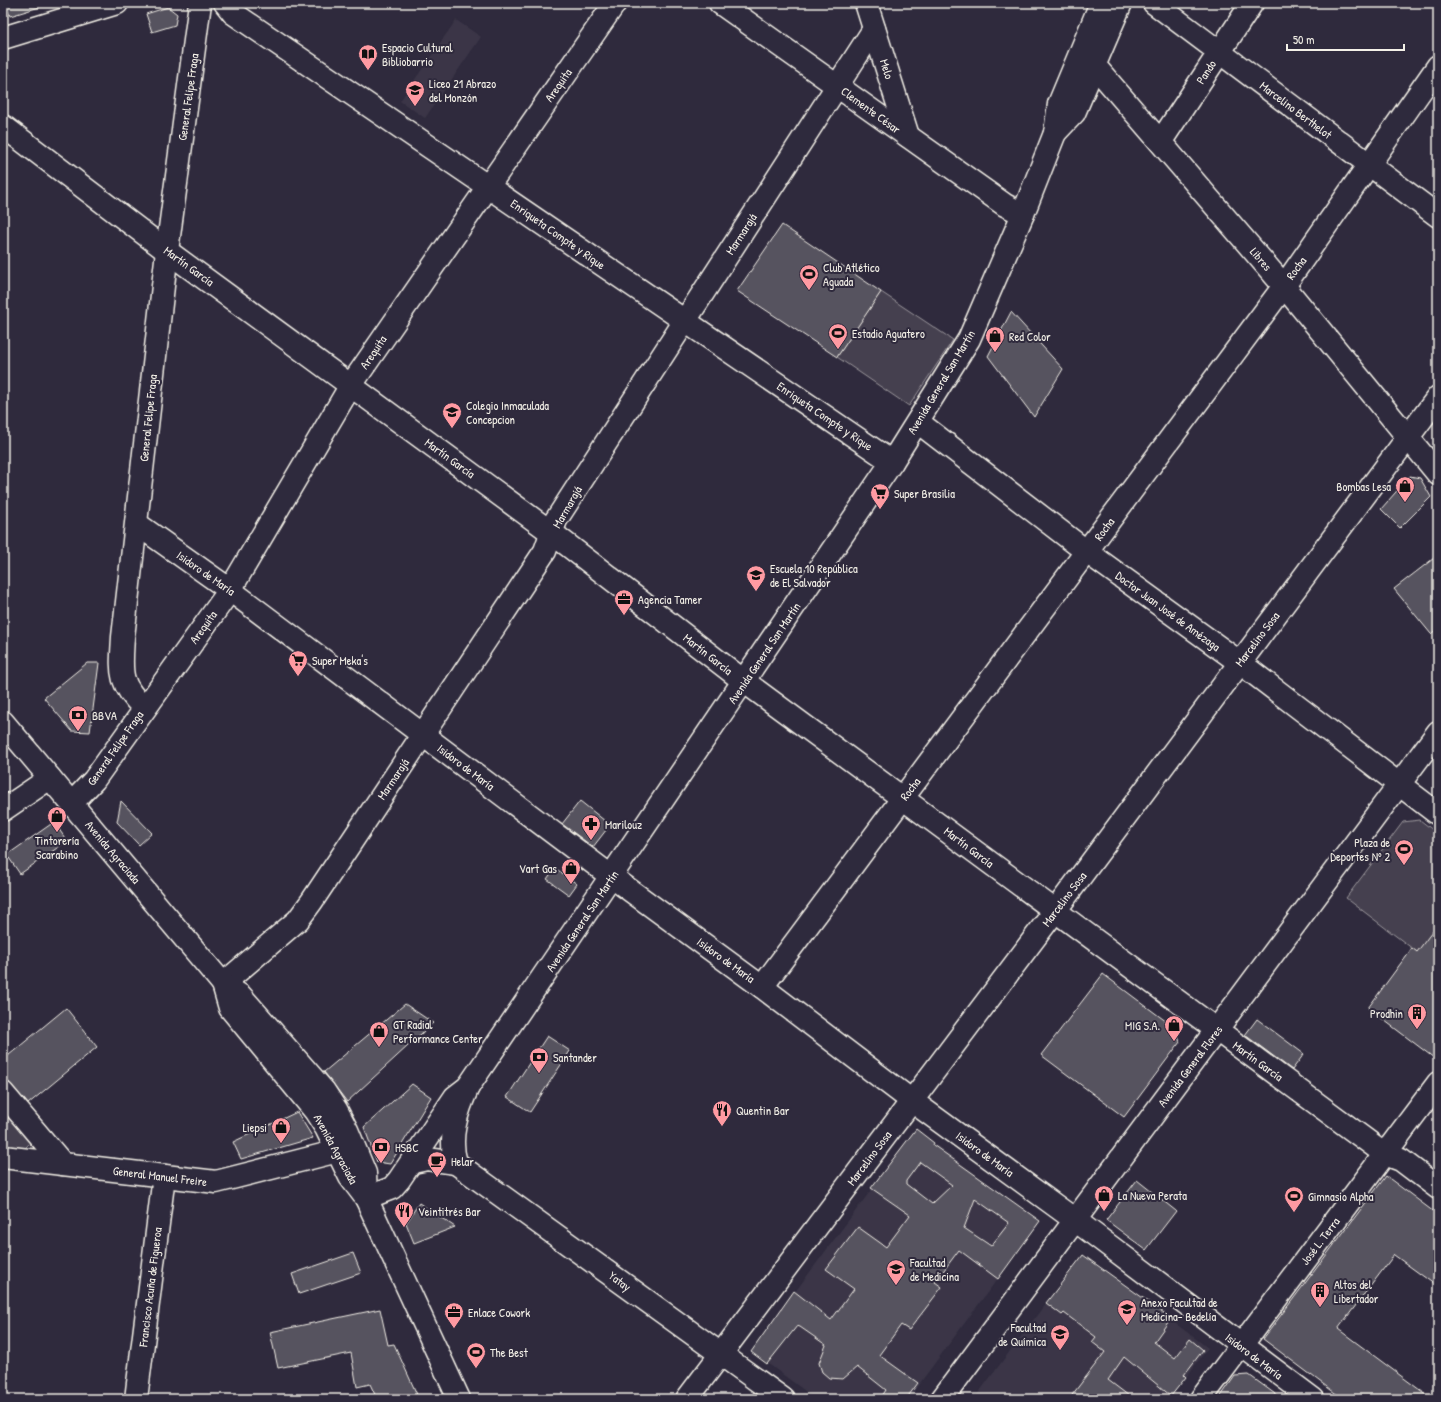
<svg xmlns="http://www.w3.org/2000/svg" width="1441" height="1402" font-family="'Patrick Hand',sans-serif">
  <rect width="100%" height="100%" fill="#2f2a3d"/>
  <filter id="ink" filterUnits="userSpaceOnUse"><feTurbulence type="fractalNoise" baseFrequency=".025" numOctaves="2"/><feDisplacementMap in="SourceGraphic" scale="8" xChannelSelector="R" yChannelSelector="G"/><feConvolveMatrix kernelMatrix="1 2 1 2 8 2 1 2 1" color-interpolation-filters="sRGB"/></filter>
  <g filter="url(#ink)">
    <g fill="#3b3647">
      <polygon points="456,20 481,37 425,118 400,101"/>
      <polygon points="916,1130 1040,1222 908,1399 816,1399 751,1351"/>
      <polygon points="1083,1254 1208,1348 1170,1399 974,1399"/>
    </g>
    <g fill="#454050" stroke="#9c989c">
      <polygon points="881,292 953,340 909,406 837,357"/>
      <polygon points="1420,820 1438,834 1438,968 1346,898 1403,822"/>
      <polygon points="3,1108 31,1142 25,1148 3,1145"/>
    </g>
    <g fill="#56525f" stroke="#f4f1e8" fill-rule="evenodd">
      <polygon points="5,3 43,3 43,6 10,16"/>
      <polygon points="168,7 177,14 175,25 152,32 146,14"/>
      <polygon points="782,225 881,292 837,357 737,291"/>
      <polygon points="1011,312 1063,369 1034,417 988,356"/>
      <polygon points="1410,476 1420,478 1431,497 1400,528 1381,509"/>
      <polygon points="1438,555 1438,628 1431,634 1394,589"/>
      <polygon points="87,663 99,663 90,732 72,731 44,698"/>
      <polygon points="121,801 152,833 139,845 117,822"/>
      <polygon points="580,801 610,825 593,847 562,824"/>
      <polygon points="54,822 67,841 20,874 7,855"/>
      <polygon points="555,868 577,884 569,895 547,879"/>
      <polygon points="1438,924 1438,1061 1368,1008 1412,948 1417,952"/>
      <polygon points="1103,974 1175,1028 1180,1042 1124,1117 1041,1055"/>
      <polygon points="405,1004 433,1023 347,1102 324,1072"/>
      <polygon points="66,1008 97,1047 28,1104 3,1076 3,1060"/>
      <polygon points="1257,1019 1304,1054 1292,1070 1245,1035"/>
      <polygon points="547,1036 570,1051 530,1112 507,1097"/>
      <polygon points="412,1084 431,1097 390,1164 377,1162 364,1127"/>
      <polygon points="297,1112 313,1138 241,1159 233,1142"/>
      <path d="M916,1129L934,1143L933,1145L1040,1221L998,1279L959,1250L935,1282L942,1287L909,1330L901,1325L879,1355L918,1383L906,1399H880L886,1390L857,1367L843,1379L829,1378L822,1372L819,1363L826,1345L800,1327L797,1326L767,1364L751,1352L794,1291L831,1320L854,1289L826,1269L858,1227L886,1247L910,1215L871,1188ZM920,1162L952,1185L932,1204L906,1184V1181ZM975,1199L1009,1223L991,1246L964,1228Z"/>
      <polygon points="1386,1176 1438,1215 1438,1287 1394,1255 1338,1329 1432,1399 1343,1399 1263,1339"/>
      <polygon points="1137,1180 1176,1211 1146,1250 1106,1220"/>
      <polygon points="419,1203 455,1227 414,1243 406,1223"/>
      <polygon points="353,1253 361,1273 299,1294 292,1274"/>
      <polygon points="1083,1255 1171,1318 1154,1342 1175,1358 1190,1339 1203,1350 1184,1375 1186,1377 1171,1396 1124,1357 1108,1380 1133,1399 1069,1399 1105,1352 1092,1342 1096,1337 1064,1313 1062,1315 1046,1303"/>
      <polygon points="380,1309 388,1345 394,1344 419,1399 377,1399 370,1384 357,1387 351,1353 278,1368 270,1332"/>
      <polygon points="1249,1375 1282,1399 1219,1399 1235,1376"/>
    </g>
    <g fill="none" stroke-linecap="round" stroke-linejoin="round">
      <g stroke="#f4f1e8" stroke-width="25">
        <g id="minor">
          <polyline points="225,3 233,13 892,462"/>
          <polyline points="720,3 1005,205 1023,214"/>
          <polyline points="866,3 908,136"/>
          <polyline points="1154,3 1438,216"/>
          <polyline points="3,38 117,3"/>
          <polyline points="1094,65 1284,286 1438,474"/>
          <polyline points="3,126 167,251 552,533 745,682 1385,1154 1401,1160 1438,1188"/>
          <polyline points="1161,141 1252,3"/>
          <polyline points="918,422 1087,552 1239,662 1438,814"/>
          <polyline points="137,524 230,590 612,877 762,987 912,1101 1075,1220 1313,1399"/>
          <path d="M144,708C118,683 121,672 123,637L167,251L200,3"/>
          <polyline points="72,803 94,780 230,590 351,385 615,3"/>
          <polyline points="3,810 50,778"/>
          <polyline points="223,984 298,920 312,901 545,551 556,520 874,29"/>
          <polyline points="762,987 1284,286 1438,66"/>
          <path d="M468,1087C457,1111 448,1137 456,1163L783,1399"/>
          <polyline points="3,1093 63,1164"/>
          <polyline points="3,1157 216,1182 338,1151"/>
          <polyline points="413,1162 427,1159 456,1163"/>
          <polyline points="136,1399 164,1176"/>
          <polyline points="687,1399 1055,911 1438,397"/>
          <polyline points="1201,1399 1438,1083"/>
        </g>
      </g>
      <g stroke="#f4f1e8" stroke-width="25">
        <g id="major">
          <polyline points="1055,133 1074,113 1121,3"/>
          <polyline points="3,722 223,984 241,996 324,1091 337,1111 347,1130 365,1173 366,1198"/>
          <polyline points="223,984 230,1008 315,1111 326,1128 350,1177 366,1198 459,1399"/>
          <polyline points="366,1198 392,1188 399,1180 455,1097 468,1087 892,462 969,339 1023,214 1055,133 1059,104 1101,3"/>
          <polyline points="942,1399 1438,732"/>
        </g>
      </g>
      <use href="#minor" stroke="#2f2a3d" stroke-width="22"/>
      <use href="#major" stroke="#2f2a3d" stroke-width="22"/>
    </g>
  </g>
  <defs>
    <g id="library-pin" transform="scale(1)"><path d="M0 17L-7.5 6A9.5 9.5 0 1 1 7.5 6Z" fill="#ff9aa2" stroke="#2f2a3d"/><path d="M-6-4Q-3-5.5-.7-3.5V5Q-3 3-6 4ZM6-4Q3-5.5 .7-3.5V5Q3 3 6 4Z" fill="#111"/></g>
    <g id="school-pin" transform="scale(1)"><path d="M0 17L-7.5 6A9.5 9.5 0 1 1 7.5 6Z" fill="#ff9aa2" stroke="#2f2a3d"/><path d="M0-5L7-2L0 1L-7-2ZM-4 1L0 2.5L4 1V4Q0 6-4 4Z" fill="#111"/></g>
    <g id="stadium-pin" transform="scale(1)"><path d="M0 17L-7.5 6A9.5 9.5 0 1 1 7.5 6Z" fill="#ff9aa2" stroke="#2f2a3d"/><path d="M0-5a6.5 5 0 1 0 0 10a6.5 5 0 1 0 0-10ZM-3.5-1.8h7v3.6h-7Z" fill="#111"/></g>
    <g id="shop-pin" transform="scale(1)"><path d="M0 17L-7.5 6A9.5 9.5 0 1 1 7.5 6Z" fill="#ff9aa2" stroke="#2f2a3d"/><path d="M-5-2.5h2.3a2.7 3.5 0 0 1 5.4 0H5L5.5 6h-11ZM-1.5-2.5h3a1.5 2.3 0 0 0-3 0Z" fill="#111"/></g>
    <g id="supermarket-pin" transform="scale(1)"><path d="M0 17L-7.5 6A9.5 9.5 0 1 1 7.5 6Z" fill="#ff9aa2" stroke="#2f2a3d"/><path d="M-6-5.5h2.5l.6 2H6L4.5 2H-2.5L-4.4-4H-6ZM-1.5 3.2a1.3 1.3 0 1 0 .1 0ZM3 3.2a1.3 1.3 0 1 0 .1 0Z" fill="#111"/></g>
    <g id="office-pin" transform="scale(1)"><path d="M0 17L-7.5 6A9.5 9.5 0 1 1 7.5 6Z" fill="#ff9aa2" stroke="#2f2a3d"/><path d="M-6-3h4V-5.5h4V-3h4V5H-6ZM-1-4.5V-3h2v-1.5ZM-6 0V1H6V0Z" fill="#111"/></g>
    <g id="bank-pin" transform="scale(1)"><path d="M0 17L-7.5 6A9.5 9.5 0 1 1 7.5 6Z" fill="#ff9aa2" stroke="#2f2a3d"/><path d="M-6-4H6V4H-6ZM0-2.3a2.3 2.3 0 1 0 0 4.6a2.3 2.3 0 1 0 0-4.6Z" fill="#111"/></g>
    <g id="pharmacy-pin" transform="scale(1)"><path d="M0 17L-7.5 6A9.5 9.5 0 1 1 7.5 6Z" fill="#ff9aa2" stroke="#2f2a3d"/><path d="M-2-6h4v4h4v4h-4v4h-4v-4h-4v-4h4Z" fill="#111"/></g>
    <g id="building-pin" transform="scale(1)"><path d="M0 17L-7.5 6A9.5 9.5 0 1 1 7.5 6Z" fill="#ff9aa2" stroke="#2f2a3d"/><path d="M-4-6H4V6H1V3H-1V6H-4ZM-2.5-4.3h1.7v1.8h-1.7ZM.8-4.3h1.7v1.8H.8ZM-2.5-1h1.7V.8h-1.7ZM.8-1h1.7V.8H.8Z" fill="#111"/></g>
    <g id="restaurant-pin" transform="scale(1)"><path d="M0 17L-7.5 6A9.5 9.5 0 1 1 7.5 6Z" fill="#ff9aa2" stroke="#2f2a3d"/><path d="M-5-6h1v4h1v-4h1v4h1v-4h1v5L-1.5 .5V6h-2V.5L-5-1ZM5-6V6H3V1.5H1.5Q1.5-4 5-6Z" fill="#111"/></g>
    <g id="cafe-pin" transform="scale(1)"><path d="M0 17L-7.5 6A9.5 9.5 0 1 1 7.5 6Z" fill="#ff9aa2" stroke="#2f2a3d"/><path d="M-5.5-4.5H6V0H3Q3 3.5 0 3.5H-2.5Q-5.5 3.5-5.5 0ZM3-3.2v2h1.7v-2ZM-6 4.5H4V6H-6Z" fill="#111"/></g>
    <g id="university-pin" transform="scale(1)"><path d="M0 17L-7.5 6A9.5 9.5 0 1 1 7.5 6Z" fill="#ff9aa2" stroke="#2f2a3d"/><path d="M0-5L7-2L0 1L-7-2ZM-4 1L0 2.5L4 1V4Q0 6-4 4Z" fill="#111"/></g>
  </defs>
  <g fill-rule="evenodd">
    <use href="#library-pin" x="368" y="54"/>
    <use href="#school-pin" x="415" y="90"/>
    <use href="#stadium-pin" x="809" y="274"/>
    <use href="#stadium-pin" x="838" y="333"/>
    <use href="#shop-pin" x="995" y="336"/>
    <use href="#school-pin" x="452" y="412"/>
    <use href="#shop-pin" x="1405" y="486"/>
    <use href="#supermarket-pin" x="880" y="493"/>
    <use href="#school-pin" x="756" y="575"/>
    <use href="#office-pin" x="624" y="599"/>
    <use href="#supermarket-pin" x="298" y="660"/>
    <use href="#bank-pin" x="78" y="715"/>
    <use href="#shop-pin" x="57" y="816"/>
    <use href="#pharmacy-pin" x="591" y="824"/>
    <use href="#stadium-pin" x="1404" y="849"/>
    <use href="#shop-pin" x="571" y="868"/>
    <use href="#building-pin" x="1417" y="1013"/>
    <use href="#shop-pin" x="1174" y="1025"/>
    <use href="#shop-pin" x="379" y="1031"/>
    <use href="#bank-pin" x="539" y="1057"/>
    <use href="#restaurant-pin" x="722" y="1110"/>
    <use href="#shop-pin" x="281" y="1127"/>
    <use href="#bank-pin" x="381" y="1147"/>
    <use href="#cafe-pin" x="437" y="1161"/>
    <use href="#shop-pin" x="1104" y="1195"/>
    <use href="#stadium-pin" x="1294" y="1196"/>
    <use href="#restaurant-pin" x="404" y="1211"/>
    <use href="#university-pin" x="896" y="1269"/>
    <use href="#building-pin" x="1320" y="1291"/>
    <use href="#university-pin" x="1127" y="1309"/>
    <use href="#office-pin" x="454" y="1312"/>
    <use href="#university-pin" x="1060" y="1334"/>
    <use href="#stadium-pin" x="476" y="1352"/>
  </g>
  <g text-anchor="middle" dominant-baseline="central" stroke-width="4" stroke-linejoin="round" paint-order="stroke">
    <g font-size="12" fill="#f4f1e8" stroke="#2f2a3d" text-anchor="start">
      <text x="382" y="47">Espacio Cultural<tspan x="382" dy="14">Bibliobarrio</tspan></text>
      <text x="429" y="83">Liceo 21 Abrazo<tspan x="429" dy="14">del Monzón</tspan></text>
      <text x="823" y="267">Club Atlético<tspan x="823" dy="14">Aguada</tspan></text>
      <text x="852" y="333">Estadio Aguatero</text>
      <text x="1009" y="336">Red Color</text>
      <text x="466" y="405">Colegio Inmaculada<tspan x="466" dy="14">Concepcion</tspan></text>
      <text x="1391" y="486" text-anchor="end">Bombas Lesa</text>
      <text x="894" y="493">Super Brasilia</text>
      <text x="770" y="568">Escuela 10 República<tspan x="770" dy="14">de El Salvador</tspan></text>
      <text x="638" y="599">Agencia Tamer</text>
      <text x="312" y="660">Super Meka's</text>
      <text x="92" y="715">BBVA</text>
      <text x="605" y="824">Marilouz</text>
      <text x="57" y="840" text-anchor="middle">Tintorería<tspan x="57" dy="14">Scarabino</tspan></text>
      <text x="1390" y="842" text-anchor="end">Plaza de<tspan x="1390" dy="14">Deportes Nº 2</tspan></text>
      <text x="557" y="868" text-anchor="end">Vart Gas</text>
      <text x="1403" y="1013" text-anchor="end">Prodhin</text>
      <text x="393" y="1024">GT Radial<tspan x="393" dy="14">Performance Center</tspan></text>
      <text x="1160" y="1025" text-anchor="end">MIG S.A.</text>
      <text x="553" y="1057">Santander</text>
      <text x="736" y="1110">Quentin Bar</text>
      <text x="267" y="1127" text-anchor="end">Liepsi</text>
      <text x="395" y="1147">HSBC</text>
      <text x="451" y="1161">Helar</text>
      <text x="1118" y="1195">La Nueva Perata</text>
      <text x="1308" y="1196">Gimnasio Alpha</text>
      <text x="418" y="1211">Veintitrés Bar</text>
      <text x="910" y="1262">Facultad<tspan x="910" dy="14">de Medicina</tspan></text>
      <text x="1334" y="1284">Altos del<tspan x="1334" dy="14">Libertador</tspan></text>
      <text x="1141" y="1302">Anexo Facultad de<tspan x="1141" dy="14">Medicina- Bedelía</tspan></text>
      <text x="468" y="1312">Enlace Cowork</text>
      <text x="1046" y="1327" text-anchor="end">Facultad<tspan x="1046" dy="14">de Química</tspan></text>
      <text x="490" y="1352">The Best</text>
    </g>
    <g font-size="12" fill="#f4f1e8" stroke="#2f2a3d">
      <text transform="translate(887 69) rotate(73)">Melo</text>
      <text transform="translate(1206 72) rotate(-57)">Pando</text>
      <text transform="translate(558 85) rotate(-55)">Arequita</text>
      <text transform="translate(188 97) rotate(-82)">General Felipe Fraga</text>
      <text transform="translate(871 110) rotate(36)">Clemente César</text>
      <text transform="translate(1296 110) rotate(37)">Marcelino Berthelot</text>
      <text transform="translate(558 234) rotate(35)">Enriqueta Compte y Rique</text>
      <text transform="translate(741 234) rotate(-57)">Marmarajá</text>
      <text transform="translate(1261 259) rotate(50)">Libres</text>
      <text transform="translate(189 266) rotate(36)">Martín García</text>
      <text transform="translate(1296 268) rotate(-54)">Rocha</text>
      <text transform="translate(373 352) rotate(-56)">Arequita</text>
      <text transform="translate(941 382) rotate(-59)">Avenida General San Martín</text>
      <text transform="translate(825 416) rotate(34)">Enriqueta Compte y Rique</text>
      <text transform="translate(148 418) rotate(-84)">General Felipe Fraga</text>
      <text transform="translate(450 458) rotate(36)">Martín García</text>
      <text transform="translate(567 507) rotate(-60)">Marmarajá</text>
      <text transform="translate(1104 529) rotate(-54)">Rocha</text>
      <text transform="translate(206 573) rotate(35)">Isidoro de María</text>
      <text transform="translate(1168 611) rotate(36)">Doctor Juan José de Amézaga</text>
      <text transform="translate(203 627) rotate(-54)">Arequita</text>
      <text transform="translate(1257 639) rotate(-53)">Marcelino Sosa</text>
      <text transform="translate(764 653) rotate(-56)">Avenida General San Martín</text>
      <text transform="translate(708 654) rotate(38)">Martín García</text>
      <text transform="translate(115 748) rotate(-55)">General Felipe Fraga</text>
      <text transform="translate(466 767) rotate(37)">Isidoro de María</text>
      <text transform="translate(393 779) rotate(-56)">Marmarajá</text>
      <text transform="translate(910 789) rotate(-53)">Rocha</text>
      <text transform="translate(969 847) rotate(37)">Martín García</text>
      <text transform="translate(113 852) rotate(50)">Avenida Agraciada</text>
      <text transform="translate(1064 899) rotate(-53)">Marcelino Sosa</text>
      <text transform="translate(582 921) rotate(-56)">Avenida General San Martín</text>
      <text transform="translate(726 960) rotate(36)">Isidoro de María</text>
      <text transform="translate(1258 1061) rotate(36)">Martín García</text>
      <text transform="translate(1190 1066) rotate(-53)">Avenida General Flores</text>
      <text transform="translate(336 1149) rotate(61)">Avenida Agraciada</text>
      <text transform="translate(985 1154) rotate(36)">Isidoro de María</text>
      <text transform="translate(869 1158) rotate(-53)">Marcelino Sosa</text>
      <text transform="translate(160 1176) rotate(7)">General Manuel Freire</text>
      <text transform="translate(1320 1241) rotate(-53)">José L. Terra</text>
      <text transform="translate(620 1281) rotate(36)">Yatay</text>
      <text transform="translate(150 1287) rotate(-83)">Francisco Acuña de Figueroa</text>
      <text transform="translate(1254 1356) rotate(37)">Isidoro de María</text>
    </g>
  </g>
  <rect width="1441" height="1402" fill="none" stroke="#2f2a3d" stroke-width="16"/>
  <rect x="8" y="8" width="1425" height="1386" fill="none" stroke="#f4f1e8" stroke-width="1.5" filter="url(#ink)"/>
  <path d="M1287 44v6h117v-6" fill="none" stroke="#f4f1e8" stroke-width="2"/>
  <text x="1293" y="44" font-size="12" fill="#f4f1e8" stroke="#2f2a3d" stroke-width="3" paint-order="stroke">50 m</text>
</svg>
